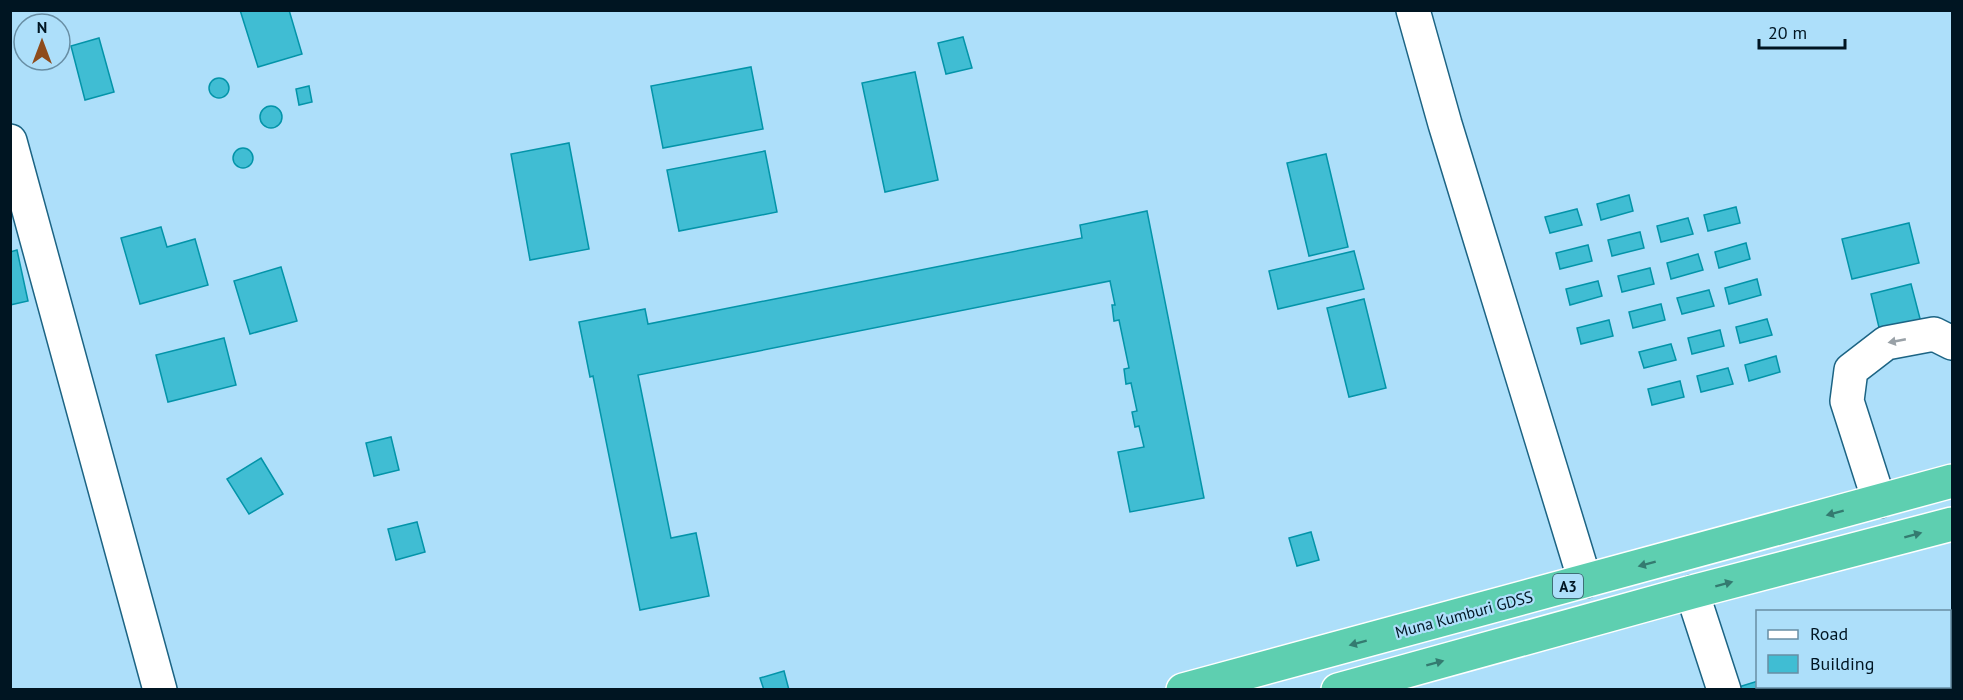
<svg xmlns="http://www.w3.org/2000/svg" width="1963" height="700" font-family="'PT Sans',sans-serif">
  <rect width="100%" height="100%" fill="#addffa"/>
  <g fill="#40bdd3" stroke="#0394a9" stroke-width="1.5">
    <polygon points="240,10 289,10 302,54 258,67"/>
    <polygon points="963,37 972,68 946,74 938,43"/>
    <polygon points="99,38 114,92 85,100 71,46"/>
    <polygon points="751,67 763,129 663,148 651,86"/>
    <polygon points="915,72 938,180 885,192 862,83"/>
    <circle cx="219" cy="88" r="10"/>
    <polygon points="309,86 312,102 299,105 296,89"/>
    <circle cx="271" cy="117" r="11"/>
    <polygon points="569,143 589,249 530,260 511,154"/>
    <circle cx="243" cy="158" r="10"/>
    <polygon points="765,151 777,212 679,231 667,170"/>
    <polygon points="1326,154 1348,247 1309,256 1287,163"/>
    <polygon points="1629,195 1633,211 1601,220 1597,204"/>
    <polygon points="1736,207 1740,223 1708,231 1704,215"/>
    <polygon points="1577,209 1582,225 1550,233 1545,217"/>
    <polygon points="1147,211 1204,498 1130,512 1118,452 1144,447 1139,426 1135,427 1132,412 1137,411 1131,383 1126,384 1124,369 1129,368 1119,320 1114,321 1112,305 1115,305 1110,281 638,375 671,538 696,533 709,596 640,610 593,376 590,377 579,322 645,309 648,324 1082,238 1080,225"/>
    <polygon points="1688,218 1693,234 1661,242 1657,226"/>
    <polygon points="1909,223 1919,263 1852,279 1842,239"/>
    <polygon points="161,227 167,247 195,239 208,285 140,304 121,238"/>
    <polygon points="1640,232 1644,248 1612,256 1608,240"/>
    <polygon points="1746,243 1750,259 1719,268 1715,252"/>
    <polygon points="1588,245 1592,261 1560,269 1556,253"/>
    <polygon points="17,250 28,301 10,305 10,252"/>
    <polygon points="1354,251 1364,289 1278,309 1269,271"/>
    <polygon points="1698,254 1703,270 1671,279 1667,263"/>
    <polygon points="281,267 297,321 250,334 234,281"/>
    <polygon points="1650,268 1654,284 1622,292 1618,276"/>
    <polygon points="1757,279 1761,295 1729,304 1725,288"/>
    <polygon points="1598,281 1602,296 1570,305 1566,289"/>
    <polygon points="1911,284 1924,334 1883,344 1871,294"/>
    <polygon points="1709,290 1714,306 1682,314 1677,298"/>
    <polygon points="1364,299 1386,388 1349,397 1327,308"/>
    <polygon points="1661,304 1665,320 1633,328 1629,312"/>
    <polygon points="1767,319 1772,335 1740,343 1736,327"/>
    <polygon points="1609,320 1613,336 1581,344 1577,328"/>
    <polygon points="1720,330 1724,346 1692,354 1688,338"/>
    <polygon points="224,338 236,385 168,402 156,355"/>
    <polygon points="1671,344 1676,360 1644,368 1639,352"/>
    <polygon points="1776,356 1780,372 1749,381 1745,365"/>
    <polygon points="1728,368 1733,384 1701,392 1697,376"/>
    <polygon points="1680,381 1684,397 1652,405 1648,389"/>
    <polygon points="391,437 399,470 374,476 366,443"/>
    <polygon points="261,458 283,494 249,514 227,479"/>
    <polygon points="417,522 425,552 396,560 388,529"/>
    <polygon points="1311,532 1319,560 1297,566 1289,538"/>
    <polygon points="1952,638 1952,682 1950,683 1950,639"/>
    <polygon points="784,671 789,690 764,690 760,678"/>
    <polygon points="1758,681 1758,686 1834,686 1835,690 1729,690"/>
  </g>
  <g fill="none" stroke-linecap="round" stroke-linejoin="round">
    <g stroke="#1c6484" stroke-width="36">
      <g id="minor">
        <polyline points="1413,10 1445,124 1585,581"/>
        <polyline points="10,141 160,690"/>
        <polyline points="1879,501 1847,401 1851,370 1886,343 1934,334 1952,343"/>
        <polyline points="1692,592 1724,690"/>
      </g>
    </g>
    <g stroke="#fff" stroke-width="36">
      <g id="highway">
        <polyline points="1183,690 1952,481"/>
        <polyline points="1338,690 1692,592 1952,524"/>
      </g>
    </g>
    <use href="#minor" stroke="#fff" stroke-width="33"/>
    <use href="#highway" stroke="#5ecfb0" stroke-width="33"/>
  </g>
  <defs><path id="oneway-solid" d="M-6-.8H1V-3.2L6.5 0L1 3.2V.8H-6Z" transform="scale(1.5)"/></defs>
  <use fill="#99a1a7" href="#oneway-solid" transform="translate(1897 341) rotate(169)"/>
  <g fill="#347b70">
    <use href="#oneway-solid" transform="translate(1835 513) rotate(165)"/>
    <use href="#oneway-solid" transform="translate(1913 535) rotate(-15)"/>
    <use href="#oneway-solid" transform="translate(1647 564) rotate(165)"/>
    <use href="#oneway-solid" transform="translate(1724 584) rotate(-15)"/>
    <use href="#oneway-solid" transform="translate(1358 643) rotate(165)"/>
    <use href="#oneway-solid" transform="translate(1435 663) rotate(-15)"/>
  </g>
  <g text-anchor="middle" dominant-baseline="central" stroke-width="4.5" stroke-linejoin="round" paint-order="stroke">
    <rect fill="#addffa" stroke="#345263" stroke-width="1.5" x="1553" y="574" width="30" height="24" rx="4.5"/>
    <g font-size="15" font-weight="bold" fill="#001522">
      <text x="1568" y="586">A3</text>
    </g>
    <g font-size="16" fill="#001522" stroke="#addffa">
      <text transform="translate(1464 614) rotate(-15)">Muna Kumburi GDSS</text>
    </g>
  </g>
  <rect width="1963" height="700" fill="none" stroke="#001522" stroke-width="24"/>
  <rect x="1756" y="610" width="195" height="78" fill="#addffa" stroke="#688ea4" stroke-width="1.5"/>
  <rect x="1768" y="630" width="30" height="9" fill="#ffffff" stroke="#688ea4" stroke-width="1.5"/>
  <text x="1810" y="640" font-size="18" fill="#001522">Road</text>
  <rect x="1768" y="655" width="30" height="18" fill="#40bdd3" stroke="#688ea4" stroke-width="1.5"/>
  <text x="1810" y="670" font-size="18" fill="#001522">Building</text>
  <g transform="translate(42 42)"><circle r="28" fill="#addffa" stroke="#688ea4" stroke-width="1.5"/>
  <path d="M0-4.5L10 22L0 15L-10 22Z" fill="#8e4b1b"/>
  <text y="-9" font-size="16" font-weight="bold" text-anchor="middle" fill="#001522">N</text>
  </g>
  <path d="M1759 39v9h86v-9" fill="none" stroke="#001522" stroke-width="3"/>
  <text x="1768" y="39" font-size="18" fill="#001522" stroke="#addffa" stroke-width="4.5" paint-order="stroke">20 m</text>
</svg>
